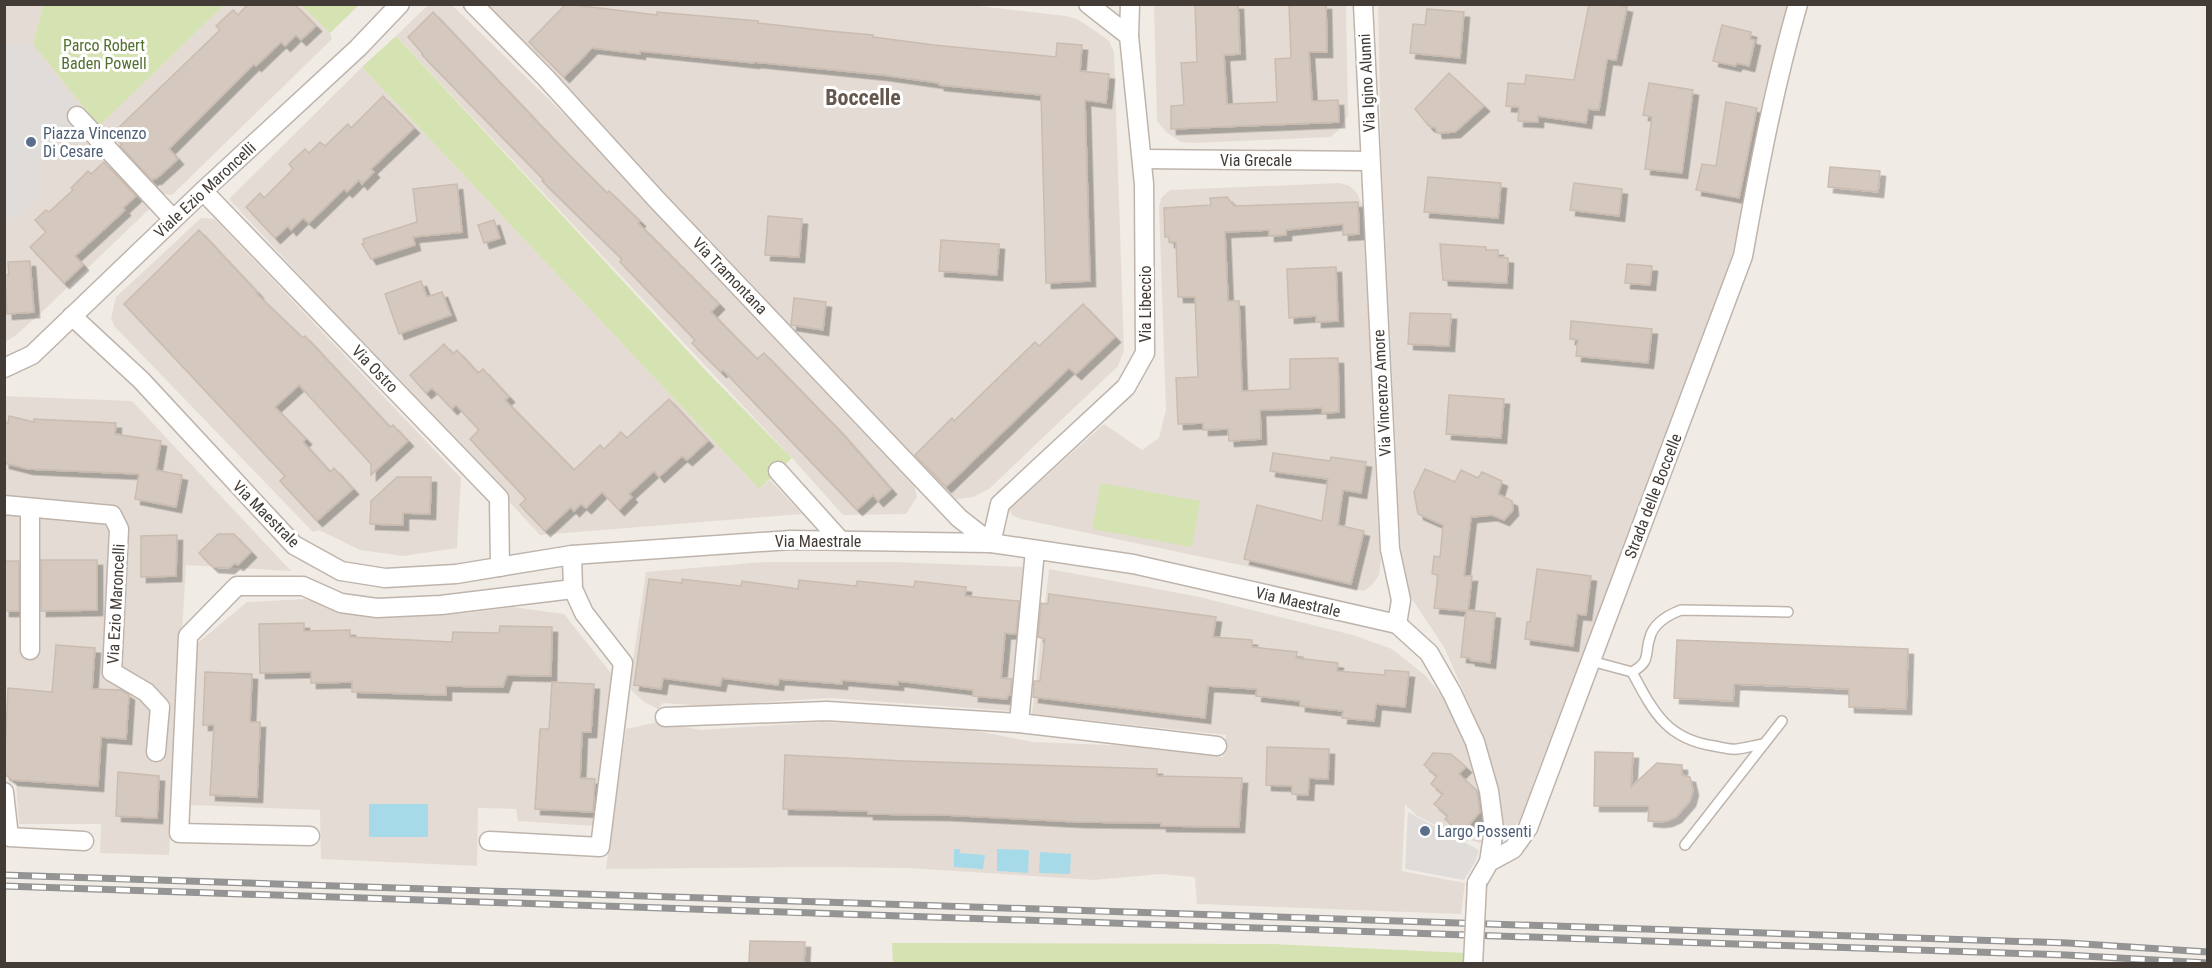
<svg xmlns="http://www.w3.org/2000/svg" width="2212" height="968" font-family="'Roboto Condensed',sans-serif">
  <defs>
    <filter id="shadow"><feDropShadow dx="5.5" dy="5.5" stdDeviation="0" flood-color="#0004"/></filter>
  </defs>
  <rect width="100%" height="100%" fill="#f1ebe5"/>
  <g fill="#e4dcd4">
    <polygon points="961,4 1066,16 1077,19 1097,32 1109,41 1114,52 1124,350 1118,366 989,489 973,497 953,500 693,225 577,99 500,21 487,5"/>
    <polygon points="5,5 43,5 33,44 99,126 224,5 301,5 330,33 332,39 172,195 165,194 45,309 15,336 5,342"/>
    <polygon points="428,5 452,5 571,121 914,484 917,497 906,514 843,515 792,458 396,36"/>
    <polygon points="1154,5 1346,5 1348,115 1339,130 1330,137 1195,143 1181,142 1166,132 1157,121"/>
    <polygon points="1378,5 1788,5 1741,231 1646,491 1534,781 1529,799 1519,822 1503,836 1500,831 1499,801 1493,769 1481,731 1444,647 1410,596 1401,556 1381,152"/>
    <polygon points="362,67 759,489 770,480 802,514 540,535 229,199"/>
    <polygon points="1340,183 1350,186 1357,193 1363,207 1378,527 1381,560 1379,575 1372,585 1364,591 1021,519 1012,515 1009,509 1104,424 1142,450 1159,438 1166,410 1159,208 1161,198 1170,190"/>
    <polygon points="201,218 215,219 461,478 457,548 403,556 360,550 319,530 313,532 115,327 111,318 116,297"/>
    <polygon points="4,396 132,401 291,571 186,565 169,855 100,853 101,824 19,824 16,783 4,775"/>
    <polygon points="765,562 894,562 1026,567 1012,711 829,698 706,706 663,703 658,709 644,702 631,690 631,674 646,572"/>
    <polygon points="1049,569 1195,596 1353,635 1392,649 1426,676 1450,706 1471,746 1484,787 1486,841 1480,843 1456,836 1416,815 1405,804 1402,871 1465,883 1461,914 1197,904 1195,877 1161,874 1094,880 907,868 823,867 606,869 626,729 658,722 701,730 822,722 971,730 1033,742 1134,746 1223,757 1226,735 1032,714"/>
    <polygon points="305,599 365,616 467,613 513,607 564,614 614,677 594,826 518,821 516,809 478,808 477,866 321,859 320,810 190,805 193,647 247,602"/>
  </g>
  <g fill="#d5e2b1">
    <polygon points="43,5 43,4 224,5 99,126 33,44"/>
    <polygon points="301,5 359,5 330,33"/>
    <polygon points="396,36 708,373 792,458 759,489 362,67"/>
    <polygon points="1101,483 1200,501 1192,547 1092,529"/>
    <polygon points="892,943 1272,944 1465,953 1463,964 893,964"/>
  </g>
  <g fill="#dfdcda">
    <polygon points="20,44 33,49 87,116 40,156 42,182 39,193 33,203 24,213 12,218 4,218 4,46"/>
    <polygon points="1408,812 1479,850 1475,862 1464,880 1405,869"/>
  </g>
  <g fill="#a7dae9">
    <rect x="369" y="804" width="59" height="33"/>
    <polygon points="954,849 960,849 960,853 985,855 983,869 954,867"/>
    <polygon points="997,849 1029,850 1028,873 997,871"/>
    <polygon points="1040,852 1071,854 1070,874 1039,873"/>
  </g>
  <g fill="#d4c8bf" stroke="#cbbcb0" stroke-width="1.5" filter="url(#shadow)">
    <polygon points="248,4 294,4 316,26 301,40 296,35 285,46 281,42 256,66 254,64 169,149 178,159 156,179 155,178 152,180 120,146 122,144 112,134 220,30 216,26 233,10 238,15"/>
    <polygon points="566,4 657,15 657,12 758,21 758,23 829,31 873,35 873,37 934,45 1056,57 1057,43 1082,45 1080,71 1109,74 1106,103 1085,100 1090,281 1046,283 1041,95 939,85 939,83 883,75 754,62 754,63 640,51 640,54 592,48 564,77 529,42"/>
    <polygon points="1195,4 1238,4 1240,54 1224,55 1227,104 1277,102 1275,59 1291,58 1289,5 1326,4 1327,52 1309,52 1312,101 1338,100 1339,122 1171,129 1171,106 1184,105 1181,63 1197,62"/>
    <polygon points="1589,4 1614,4 1627,7 1616,60 1607,59 1599,110 1588,109 1586,123 1538,116 1538,122 1518,121 1519,107 1506,106 1508,83 1525,84 1526,75 1574,80"/>
    <polygon points="1427,9 1464,12 1460,58 1410,53 1413,24 1425,25"/>
    <polygon points="433,12 563,149 607,193 609,191 640,221 638,223 719,304 711,312 757,359 764,353 838,429 891,489 878,501 873,495 857,510 723,370 721,372 692,343 695,340 620,262 622,259 542,181 544,180 422,55 423,54 408,37"/>
    <polygon points="1722,25 1751,32 1750,39 1755,40 1749,66 1737,63 1735,66 1713,61"/>
    <polygon points="1449,73 1484,106 1455,132 1437,133 1436,128 1429,126 1415,109"/>
    <polygon points="1649,83 1693,90 1682,173 1645,169 1652,117 1643,115"/>
    <polygon points="383,96 414,128 371,169 374,172 362,184 359,180 347,192 344,189 309,223 303,218 291,230 288,226 275,238 246,207 260,193 264,198 293,169 289,164 305,149 309,153 320,142 325,146 348,124 351,128"/>
    <polygon points="1726,102 1757,108 1739,198 1696,190 1702,164 1716,166"/>
    <polygon points="104,162 136,196 123,208 125,210 75,256 83,265 64,283 30,247 46,232 35,220 46,210 49,212 73,190 71,188 88,171 91,174"/>
    <polygon points="1830,167 1880,171 1878,192 1828,187"/>
    <polygon points="1428,177 1501,183 1498,218 1424,212"/>
    <polygon points="1574,183 1622,189 1619,216 1570,210"/>
    <polygon points="457,184 462,232 413,237 415,245 371,259 362,244 364,243 363,239 417,222 413,189"/>
    <polygon points="1227,197 1234,206 1358,202 1359,234 1343,235 1343,224 1286,230 1286,235 1269,236 1269,230 1225,232 1228,301 1239,301 1242,391 1290,389 1290,359 1338,358 1339,412 1322,413 1322,408 1260,410 1261,439 1229,441 1228,429 1203,430 1203,423 1178,424 1176,378 1198,377 1195,297 1178,297 1176,242 1169,242 1169,237 1165,237 1164,208 1211,205 1210,198"/>
    <polygon points="768,216 802,219 799,257 765,255"/>
    <polygon points="494,220 500,238 484,243 478,225"/>
    <polygon points="199,230 258,293 257,294 303,338 305,336 390,427 393,425 408,441 371,475 371,464 299,385 275,407 306,439 303,442 330,472 334,468 353,489 317,521 280,481 285,476 124,304"/>
    <polygon points="941,240 999,244 997,275 939,271"/>
    <polygon points="1440,244 1486,247 1486,250 1498,250 1498,257 1508,258 1507,283 1443,280"/>
    <polygon points="30,261 34,312 7,314 5,275 9,275 8,262"/>
    <polygon points="1627,264 1652,266 1650,285 1625,283"/>
    <polygon points="1336,267 1338,321 1316,322 1316,316 1289,318 1287,269"/>
    <polygon points="421,281 427,297 442,292 451,315 399,334 385,294"/>
    <polygon points="794,298 826,302 823,330 791,325"/>
    <polygon points="1083,304 1115,337 1076,374 1069,368 946,487 915,455 952,418 954,421 1035,342 1039,346"/>
    <polygon points="1410,313 1451,314 1449,346 1408,344"/>
    <polygon points="1571,321 1652,329 1648,363 1576,356 1578,340 1570,339"/>
    <polygon points="444,344 453,354 457,350 478,373 483,369 509,397 505,400 574,470 600,445 604,449 621,432 627,438 669,399 708,441 687,460 682,456 659,477 654,471 629,494 632,497 619,510 602,492 586,508 581,504 574,511 571,507 545,531 520,505 526,499 470,439 479,430 456,405 452,409 432,388 426,393 410,375"/>
    <polygon points="1449,395 1504,399 1501,438 1446,434"/>
    <polygon points="9,416 34,422 34,419 116,423 115,434 161,441 156,470 182,475 176,507 135,499 139,474 28,469 4,463 4,422 8,423"/>
    <polygon points="1273,453 1330,461 1331,457 1366,462 1361,493 1343,490 1338,525 1364,531 1351,584 1244,559 1257,505 1322,521 1328,479 1270,471"/>
    <polygon points="1425,469 1455,482 1461,470 1478,478 1482,472 1502,481 1498,494 1512,501 1513,510 1504,520 1492,515 1471,517 1464,576 1472,576 1468,610 1495,613 1490,663 1470,660 1470,658 1461,657 1466,611 1434,608 1438,575 1432,574 1434,556 1440,557 1443,525 1418,514 1414,492"/>
    <polygon points="397,477 431,477 430,514 403,513 403,525 370,524 371,501"/>
    <polygon points="218,534 234,534 251,552 238,565 235,563 229,568 213,567 199,553"/>
    <polygon points="177,535 176,576 141,577 141,536"/>
    <polygon points="41,560 97,560 97,610 41,611"/>
    <rect x="4" y="561" width="15" height="50"/>
    <polygon points="1537,569 1591,576 1586,615 1577,614 1573,646 1525,639 1527,622 1530,622"/>
    <polygon points="649,579 682,583 682,579 741,586 742,581 798,589 799,580 856,586 857,581 914,587 915,581 966,587 965,596 1019,601 1016,634 1005,633 1001,678 1012,679 1010,695 1008,695 1007,699 973,696 973,690 898,681 898,685 842,680 842,684 779,679 778,685 722,678 720,686 663,678 661,689 634,685"/>
    <polygon points="1049,594 1216,617 1213,637 1252,640 1252,647 1297,652 1296,658 1338,663 1337,671 1385,675 1385,670 1409,672 1405,707 1376,704 1374,721 1342,718 1343,711 1300,706 1300,701 1256,696 1257,689 1208,686 1205,718 1033,697 1034,681 1040,681 1045,639 1038,637 1041,603 1048,604"/>
    <polygon points="304,623 304,631 350,630 350,637 452,642 453,632 499,633 500,626 552,627 551,676 507,675 503,687 446,686 446,695 352,692 352,682 311,683 311,672 260,673 259,624"/>
    <polygon points="1677,640 1908,649 1906,709 1849,707 1849,689 1734,684 1733,701 1674,698"/>
    <polygon points="56,645 95,648 92,689 121,690 129,695 126,739 101,737 98,786 13,780 4,774 8,688 52,692"/>
    <polygon points="205,672 252,674 250,722 260,722 257,797 210,795 214,725 203,725"/>
    <polygon points="552,682 594,684 591,732 582,732 580,778 595,779 593,812 535,809 540,729 549,729"/>
    <polygon points="1267,747 1329,749 1328,779 1309,778 1308,795 1292,794 1292,786 1266,785"/>
    <polygon points="1595,752 1633,753 1631,787 1657,763 1682,765 1682,775 1690,777 1693,790 1690,801 1676,817 1667,821 1658,822 1648,821 1649,806 1594,806"/>
    <polygon points="1433,753 1451,754 1466,767 1459,774 1477,791 1480,812 1461,834 1445,819 1448,816 1434,804 1443,794 1431,784 1437,776 1424,765"/>
    <polygon points="785,755 905,761 1157,769 1157,776 1242,778 1239,827 1161,826 1161,823 1078,822 945,815 868,814 868,811 783,809"/>
    <polygon points="118,772 159,776 157,818 116,816"/>
    <polygon points="750,941 805,942 804,963 749,963"/>
  </g>
  <g fill="none" stroke-linecap="round" stroke-linejoin="round">
    <g stroke="#beb4ac" stroke-width="12">
      <g id="service">
        <path d="M1591,661L1632,672C1653,711 1666,739 1714,746C1721,747 1730,750 1737,749C1746,748 1755,745 1764,744"/>
        <path d="M1632,672C1652,661 1644,654 1650,637C1654,623 1668,615 1681,610L1788,612"/>
        <polyline points="1685,845 1782,721"/>
      </g>
    </g>
    <g stroke="#beb4ac" stroke-width="21">
      <g id="minor">
        <polyline points="473,4 546,78 657,200 959,518 991,543 1000,504 1126,387 1145,353 1144,184 1129,36 1130,4"/>
        <polyline points="1088,4 1129,36"/>
        <polyline points="1363,4 1390,549 1401,600 1397,624"/>
        <polyline points="77,116 173,219"/>
        <polyline points="1142,159 1370,161"/>
        <polyline points="203,191 499,498 500,567"/>
        <polyline points="72,316 141,380 294,545 341,571 385,578 456,574 572,555 791,540 991,543 1133,564 1397,624 1429,653 1452,693 1475,742 1489,791 1494,829 1489,862"/>
        <polyline points="4,368 32,355 203,191 358,48 400,4"/>
        <polyline points="778,471 840,540"/>
        <polyline points="4,505 112,515 119,529 112,672 146,692 160,707 156,752"/>
        <polyline points="30,650 30,508"/>
        <polyline points="665,717 827,711 1019,723 1217,746"/>
        <polyline points="1019,723 1035,550"/>
        <polyline points="4,792 9,837 84,841"/>
        <polyline points="310,836 179,833 188,636 237,586 303,586 341,603 377,608 441,605 573,589"/>
        <polyline points="489,841 600,847 623,663 584,613 573,589 572,555"/>
        <path d="M1477,883L1489,862L1513,849L1528,828L1743,256C1758,172 1774,87 1798,4"/>
      </g>
    </g>
    <use href="#service" stroke="#fff" stroke-width="9"/>
    <use href="#minor" stroke="#fff" stroke-width="18"/>
    <g stroke="#949494" stroke-width="7">
      <g id="rail">
        <polyline points="4,875 2068,943 2208,952"/>
        <polyline points="4,886 2066,955 2208,963"/>
      </g>
    </g>
    <use href="#rail" stroke="#fff" stroke-width="4.5" stroke-dasharray="14" stroke-linecap="butt"/>
    <g stroke="#beb4ac" stroke-width="21" stroke-linecap="butt">
      <polyline id="minor-bridge" points="1473,964 1477,883"/>
    </g>
    <use href="#minor-bridge" stroke="#fff" stroke-width="18"/>
  </g>
  <g fill="#5c6f8a" stroke="#fff" stroke-width="2">
    <circle cx="31" cy="142" r="6"/>
    <circle cx="1425" cy="831" r="6"/>
  </g>
  <g text-anchor="middle" dominant-baseline="central" stroke-width="6" stroke-linejoin="round" paint-order="stroke">
    <g font-size="16" fill="#536f2f" stroke="#fff">
      <text x="104" y="45">Parco Robert<tspan x="104" dy="18">Baden Powell</tspan></text>
    </g>
    <g font-size="16" fill="#433b35" stroke="#fff">
      <text transform="translate(1367 83) rotate(-93)">Via Igino Alunni</text>
      <text x="1256" y="160">Via Grecale</text>
      <text transform="translate(205 190) rotate(-43)">Viale Ezio Maroncelli</text>
      <text transform="translate(730 276) rotate(46)">Via Tramontana</text>
      <text transform="translate(1145 304) rotate(-90)">Via Libeccio</text>
      <text transform="translate(375 369) rotate(46)">Via Ostro</text>
      <text transform="translate(1382 393) rotate(-93)">Via Vincenzo Amore</text>
      <text transform="translate(1653 496) rotate(-69)">Strada delle Boccelle</text>
      <text transform="translate(266 514) rotate(45)">Via Maestrale</text>
      <text x="818" y="541">Via Maestrale</text>
      <text transform="translate(1298 602) rotate(13)">Via Maestrale</text>
      <text transform="translate(116 604) rotate(-87)">Via Ezio Maroncelli</text>
    </g>
    <g font-size="16" fill="#4e5e75" stroke="#fff" text-anchor="start">
      <text x="43" y="133">Piazza Vincenzo<tspan x="43" dy="18">Di Cesare</tspan></text>
      <text x="1437" y="831">Largo Possenti</text>
    </g>
    <g font-size="22" font-weight="bold" fill="#64574e" stroke="#fff">
      <text x="863" y="97">Boccelle</text>
    </g>
  </g>
  <rect width="2212" height="968" fill="none" stroke="#433b35" stroke-width="12"/>
</svg>
